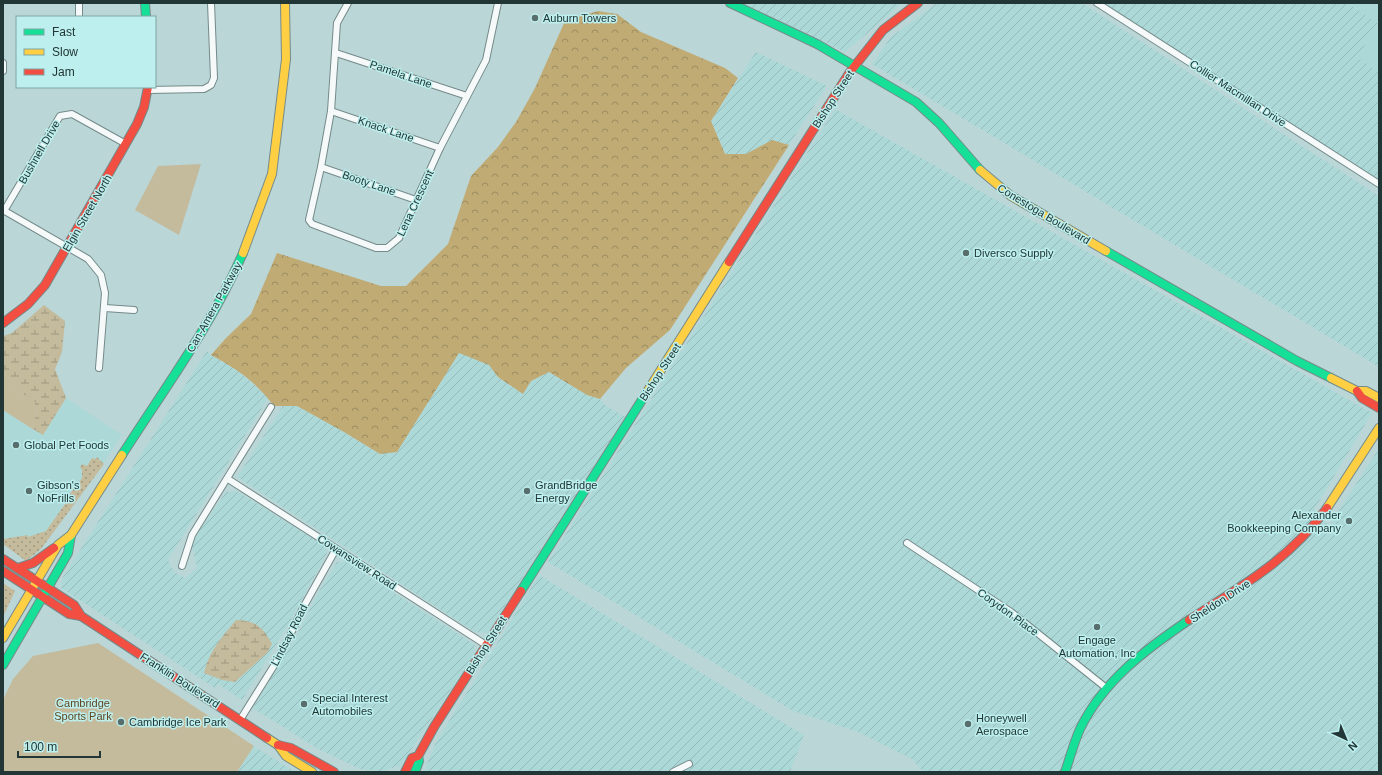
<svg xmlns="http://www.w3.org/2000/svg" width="1382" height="775" font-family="Helvetica,sans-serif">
  <defs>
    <pattern id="industrial-furrows" width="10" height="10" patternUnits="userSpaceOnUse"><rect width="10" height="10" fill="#acd9d8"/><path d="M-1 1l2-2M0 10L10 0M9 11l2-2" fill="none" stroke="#94bbba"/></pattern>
    <pattern id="grass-dots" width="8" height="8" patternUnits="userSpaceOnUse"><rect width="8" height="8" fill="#c4ba9c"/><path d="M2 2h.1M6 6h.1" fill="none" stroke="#9f9880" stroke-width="1.8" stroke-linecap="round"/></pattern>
    <pattern id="forest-crowns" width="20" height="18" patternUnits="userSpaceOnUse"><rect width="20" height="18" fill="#c0ab75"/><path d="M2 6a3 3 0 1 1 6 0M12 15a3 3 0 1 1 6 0" fill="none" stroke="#9c8c61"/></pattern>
    <pattern id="wetland-marsh" width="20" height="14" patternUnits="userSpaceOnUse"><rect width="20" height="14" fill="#c4ba9c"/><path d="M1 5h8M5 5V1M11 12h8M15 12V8" fill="none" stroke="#9f9880"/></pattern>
  </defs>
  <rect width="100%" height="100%" fill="#bbd6d6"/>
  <g fill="#acd9d8">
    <polygon points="1348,3 1379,3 1379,24"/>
    <polygon points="1379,25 1379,72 1357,57"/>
    <polygon points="66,398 122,435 97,473 41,549 26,561 3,544 3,410 43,435"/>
  </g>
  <g fill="url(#industrial-furrows)">
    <polygon points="740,3 903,3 845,52"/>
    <polygon points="937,3 1082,3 1379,196 1379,367 872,64 891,37"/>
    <polygon points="1101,3 1348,3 1379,24 1357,57 1379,72 1379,181"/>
    <polygon points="756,52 827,86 789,145 772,140 746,154 725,154 711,121"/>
    <polygon points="835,109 1372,413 1314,510 1329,526 1379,448 1379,772 923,772 912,759 858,732 793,711 548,562"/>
    <polygon points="207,351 211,355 239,371 268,398 168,560 173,571 185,578 197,568 192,546 199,531 226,492 237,491 325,546 327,553 287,627 242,700 218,684 215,688 61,588 63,577"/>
    <polygon points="459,352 489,365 498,377 523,394 531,381 549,372 587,395 600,399 605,405 625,417 488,632 484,633 475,632 237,477 283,406 297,406 344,432 380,454 397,452"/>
    <polygon points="345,561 475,645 475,653 399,768 396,766 383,772 360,769 318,749 253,708 297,635 318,593 337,562"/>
    <polygon points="539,575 804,735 790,772 424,772 435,744"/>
    <polygon points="254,746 295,772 237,772"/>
  </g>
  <g fill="url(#grass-dots)">
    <polygon points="97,457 104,464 41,549 26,561 3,544 3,539 28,535 28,537 46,531 70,497 69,496 75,486 76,487 82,478 82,469 80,468 82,464 87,466 92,458 95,459"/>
    <polygon points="3,583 15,591 3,617"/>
  </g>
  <path fill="url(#forest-crowns)" d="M598,11L617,14L641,32L725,68L738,78L711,121L725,154H746L772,140L789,145L670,330L626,368L600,399L587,395L549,372L531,381L523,394L498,377L489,365L459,353L397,452L380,454L344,432L297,406H274C256,382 237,369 211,355L226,338L251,314L277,253L381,286H406L448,244L471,176L498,147L516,122L535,88L565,21Z"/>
  <g fill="url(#wetland-marsh)">
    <polygon points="44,305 65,321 62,352 55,369 66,398 43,435 31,428 36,415 34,399 23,395 3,372 3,336 12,333"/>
    <path d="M236,620C255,620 264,628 272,644L267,653L235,682L222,680L204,673C209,651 222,637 236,620Z"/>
  </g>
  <g fill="#c4ba9c">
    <polygon points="201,164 179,235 135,210 158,166"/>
    <polygon points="3,372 23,395 34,399 36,415 31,428 3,410"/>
    <polygon points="98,643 254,746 237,772 3,772 3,700 13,679 33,656"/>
  </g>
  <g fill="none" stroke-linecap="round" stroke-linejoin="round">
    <g stroke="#758a8a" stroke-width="8">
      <g id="street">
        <polyline points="79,3 79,17"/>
        <polyline points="348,3 337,23 331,111 321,167 309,220 312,224 376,248 387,248 399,238 440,148 486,60 498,3"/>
        <polyline points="1097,3 1379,184"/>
        <polyline points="336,53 467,96"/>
        <polyline points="3,63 3,71"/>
        <polyline points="148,90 204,89 211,85 214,78 211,3"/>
        <polyline points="331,111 440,148"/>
        <polyline points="321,167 416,200"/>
        <polyline points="3,210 88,259 101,275 105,293 99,368"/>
        <polyline points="4,211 60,116 72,114 126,144"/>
        <polyline points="105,308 134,310"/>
        <polyline points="228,479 486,645"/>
        <polyline points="907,543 1011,612 1105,687"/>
        <polyline points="182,566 192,535 271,407"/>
        <polyline points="240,720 280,656 304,606 336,549"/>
        <polyline points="673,772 689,764"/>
      </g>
    </g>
    <g stroke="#758a8a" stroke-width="10">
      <g id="fast">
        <polyline points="145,3 146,17"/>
        <polyline points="730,3 817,44 916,102 939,123 980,170"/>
        <polyline points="1106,251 1297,361 1331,378"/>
        <path d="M122,455C164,389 212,325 243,253"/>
        <polyline points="521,591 647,392"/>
        <polyline points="3,665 68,553 71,535"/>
        <polyline points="415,772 419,761 418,756"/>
        <path d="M1065,772C1070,758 1074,742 1080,729C1103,681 1146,649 1189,620"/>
      </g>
    </g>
    <g stroke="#758a8a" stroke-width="10">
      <g id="slow">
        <polyline points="980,170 1011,196 1106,251"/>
        <polyline points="243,253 272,174 286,59 285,3"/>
        <polyline points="1331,378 1357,391 1366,391 1379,398"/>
        <polyline points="647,392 729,262"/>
        <polyline points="1327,508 1379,428"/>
        <polyline points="3,638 58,545 71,535 122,455"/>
        <polyline points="267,738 278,745 286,756 312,772"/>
      </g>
    </g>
    <g stroke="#758a8a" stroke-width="10">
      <g id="jam">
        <polyline points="729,262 850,72 883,30 918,3"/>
        <polyline points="3,323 28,304 45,285 137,124 144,107 148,87"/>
        <polyline points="1357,391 1362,398 1379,408"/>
        <polyline points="3,559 74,605 81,616"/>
        <polyline points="18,568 33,563 54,548"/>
        <polyline points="3,571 69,614 81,616 267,738"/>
        <path d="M1189,620C1243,585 1288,561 1327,508"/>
        <polyline points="278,745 291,748 334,772"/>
        <polyline points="405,772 412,758 418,756 434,727 521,591"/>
      </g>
    </g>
    <use href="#street" stroke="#f5f9f9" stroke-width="6"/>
    <use href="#fast" stroke="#16e098" stroke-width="8"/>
    <use href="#slow" stroke="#ffcf43" stroke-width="8"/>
    <use href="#jam" stroke="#f24e42" stroke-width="8"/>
  </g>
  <g fill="#576e6d" stroke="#bcefed" stroke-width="1.5">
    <circle cx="535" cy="18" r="4"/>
    <circle cx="966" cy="253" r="4"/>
    <circle cx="16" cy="445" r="4"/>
    <circle cx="29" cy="491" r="4"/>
    <circle cx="527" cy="491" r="4"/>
    <circle cx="1349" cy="521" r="4"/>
    <circle cx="1097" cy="627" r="4"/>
    <circle cx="304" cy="704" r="4"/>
    <circle cx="121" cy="722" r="4"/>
    <circle cx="968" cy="724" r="4"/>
  </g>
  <g text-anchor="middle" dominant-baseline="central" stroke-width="3" stroke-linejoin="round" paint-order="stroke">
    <g font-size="11" fill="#213635" stroke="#bcefed" text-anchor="start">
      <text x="543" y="18">Auburn Towers</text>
      <text x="974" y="253">Diversco Supply</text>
      <text x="24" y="445">Global Pet Foods</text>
      <text x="37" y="485">Gibson's<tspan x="37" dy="13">NoFrills</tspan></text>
      <text x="535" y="485">GrandBridge<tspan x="535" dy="13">Energy</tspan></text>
      <text x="1341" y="515" text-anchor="end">Alexander<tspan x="1341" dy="13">Bookkeeping Company</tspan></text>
      <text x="1097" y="640" text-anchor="middle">Engage<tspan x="1097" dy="13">Automation, Inc</tspan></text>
      <text x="312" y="698">Special Interest<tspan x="312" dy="13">Automobiles</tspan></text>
      <text x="976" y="718">Honeywell<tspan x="976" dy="13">Aerospace</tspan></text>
      <text x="129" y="722">Cambridge Ice Park</text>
    </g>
    <g font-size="11" fill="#213635" stroke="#bcefed">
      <text transform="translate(401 74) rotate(19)">Pamela Lane</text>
      <text transform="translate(1238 93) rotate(33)">Collier Macmillan Drive</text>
      <text transform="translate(833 99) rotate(-57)">Bishop Street</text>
      <text transform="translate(386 129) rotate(19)">Knack Lane</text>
      <text transform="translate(39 152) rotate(-60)">Bushnell Drive</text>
      <text transform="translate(369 183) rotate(19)">Booty Lane</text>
      <text transform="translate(415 203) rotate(-65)">Lena Crescent</text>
      <text transform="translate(87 213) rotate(-60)">Elgin Street North</text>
      <text transform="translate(1044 214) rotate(31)">Conestoga Boulevard</text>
      <text transform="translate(214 307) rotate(-61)">Can-Amera Parkway</text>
      <text transform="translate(660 372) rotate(-57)">Bishop Street</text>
      <text transform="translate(357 562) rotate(33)">Cowansview Road</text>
      <text transform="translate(1220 601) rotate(-33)">Sheldon Drive</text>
      <text transform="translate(1008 612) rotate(36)">Corydon Place</text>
      <text transform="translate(289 635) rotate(-63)">Lindsay Road</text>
      <text transform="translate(486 645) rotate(-58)">Bishop Street</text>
      <text transform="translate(180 680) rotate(33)">Franklin Boulevard</text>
    </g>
    <g font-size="11" fill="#614621" stroke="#bcefed">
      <text x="83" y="703">Cambridge<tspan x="83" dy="13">Sports Park</tspan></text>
    </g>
  </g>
  <rect width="1382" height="775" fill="none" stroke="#213635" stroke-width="8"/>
  <rect x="16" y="16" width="140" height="72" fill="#bcefed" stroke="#7ea5a3"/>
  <rect x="24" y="29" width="20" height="6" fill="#16e098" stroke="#7ea5a3"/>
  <text x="52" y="36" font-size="12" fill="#213635">Fast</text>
  <rect x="24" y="49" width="20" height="6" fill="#ffcf43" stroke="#7ea5a3"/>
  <text x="52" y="56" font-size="12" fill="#213635">Slow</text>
  <rect x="24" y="69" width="20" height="6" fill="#f24e42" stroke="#7ea5a3"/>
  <text x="52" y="76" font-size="12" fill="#213635">Jam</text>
  <g transform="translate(1346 739) rotate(136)" stroke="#bcefed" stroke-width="3" paint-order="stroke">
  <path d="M0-3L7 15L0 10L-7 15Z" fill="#213635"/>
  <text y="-6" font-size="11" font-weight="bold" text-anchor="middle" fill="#213635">N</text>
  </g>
  <path d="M18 751v6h82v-6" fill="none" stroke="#213635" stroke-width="2"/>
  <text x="24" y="751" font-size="12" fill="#213635" stroke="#bcefed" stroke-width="3" paint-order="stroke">100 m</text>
</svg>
